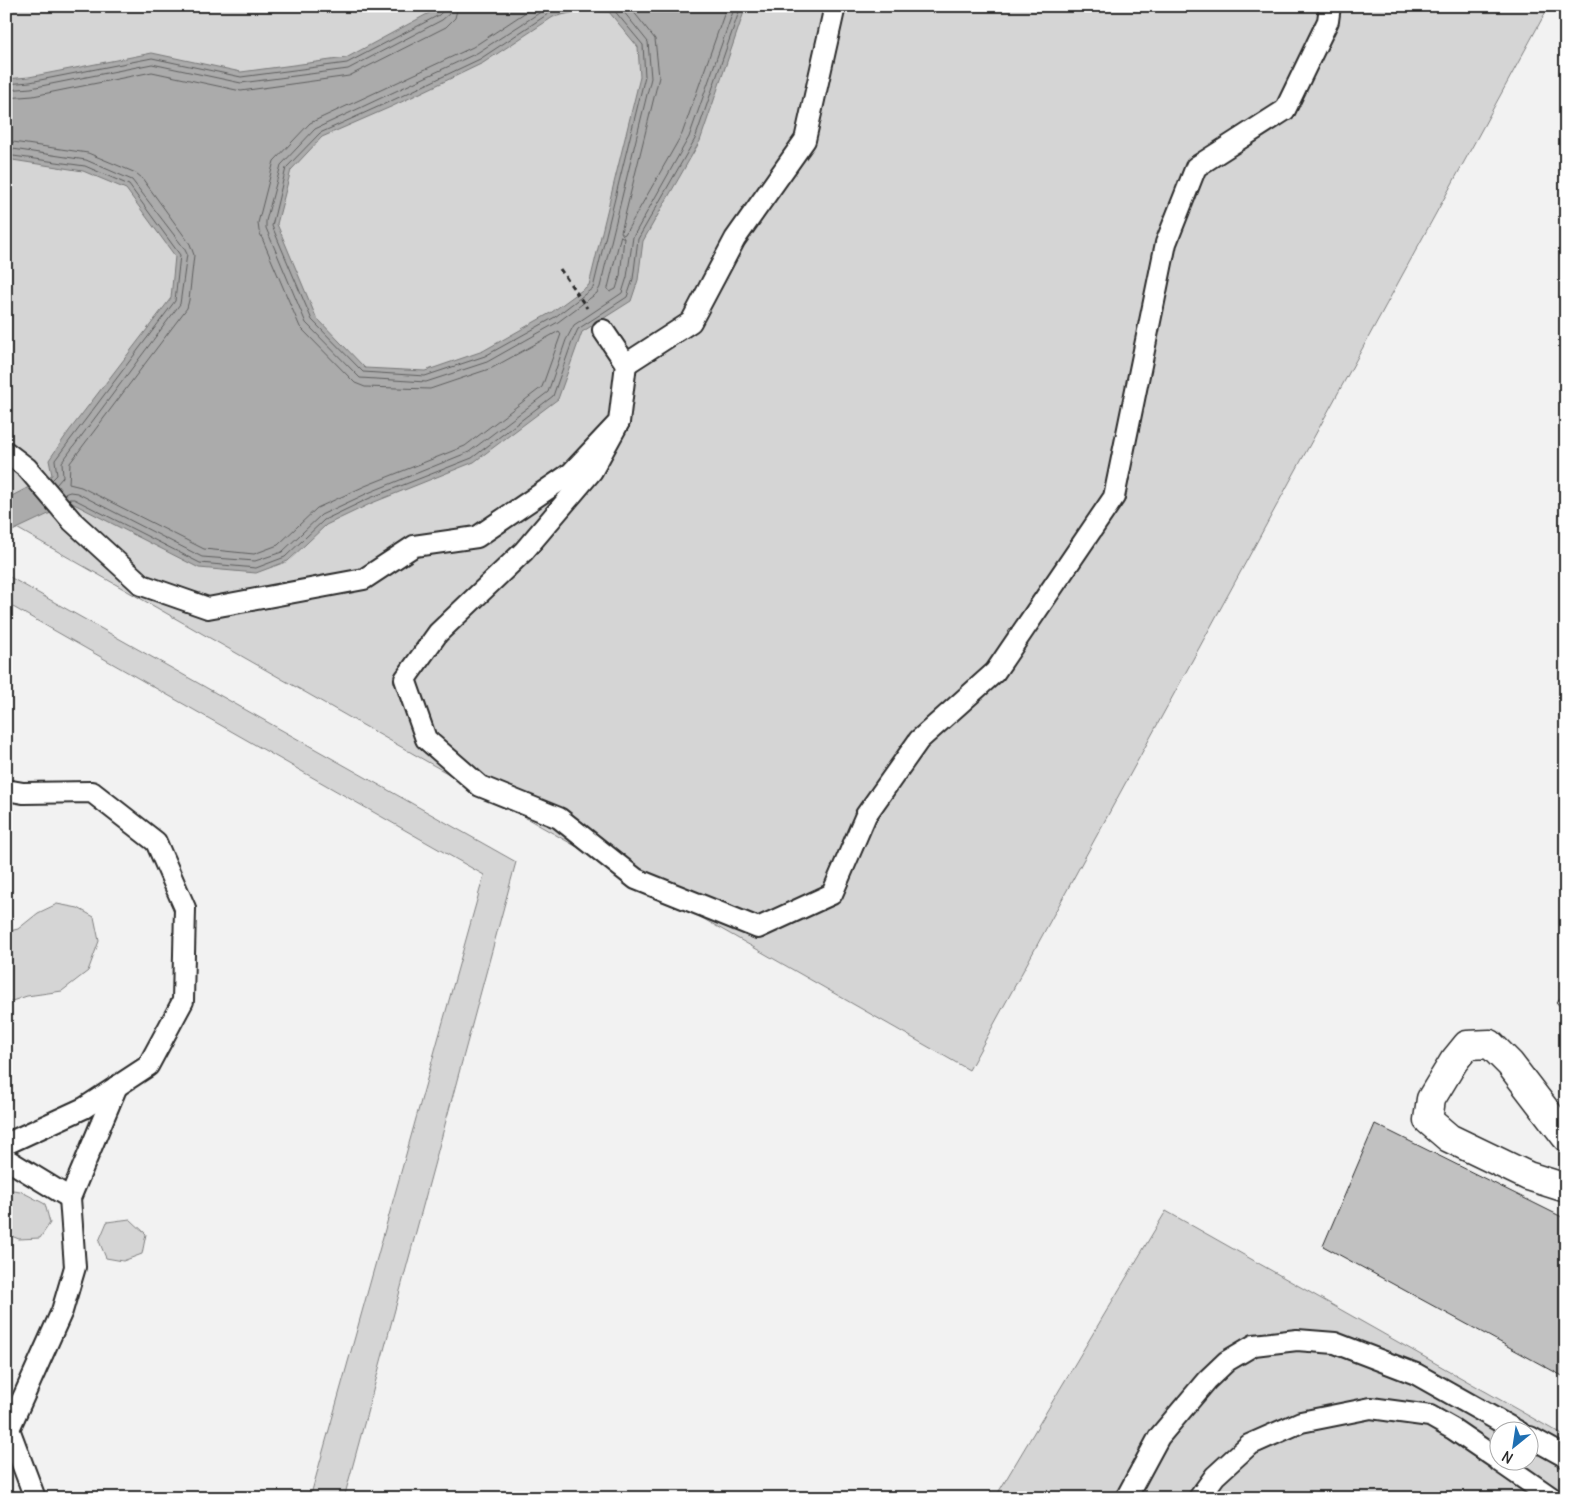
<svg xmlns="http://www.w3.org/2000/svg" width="1572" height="1504" font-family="Delius,sans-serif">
  <rect width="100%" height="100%" fill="#f2f2f2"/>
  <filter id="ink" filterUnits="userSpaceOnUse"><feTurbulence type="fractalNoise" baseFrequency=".02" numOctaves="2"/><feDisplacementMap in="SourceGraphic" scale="10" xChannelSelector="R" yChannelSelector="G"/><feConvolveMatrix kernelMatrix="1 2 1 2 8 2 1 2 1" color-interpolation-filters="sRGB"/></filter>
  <g filter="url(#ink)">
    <g fill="#d5d5d5" stroke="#808080" fill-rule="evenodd">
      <polygon points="6,6 1549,6 969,1070 6,522"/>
      <polygon points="6,575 516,862 344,1498 310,1498 484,875 6,603"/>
      <polygon points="57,904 78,908 94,917 99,941 88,971 62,991 27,996 6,1003 6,932 18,929 38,913"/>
      <polygon points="6,1189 20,1191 45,1204 50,1223 40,1238 19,1239 6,1234"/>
      <path d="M1166,1211L1566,1437V1498H995ZM1500,1432H1530V1462H1500Z"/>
      <polygon points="130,1219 146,1234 142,1254 123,1261 106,1258 99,1241 107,1222"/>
    </g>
    <path fill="#ababab" stroke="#787878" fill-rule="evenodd" d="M442,6H746L700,141L643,241L638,280L631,301L582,332L558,399L474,462L372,503L326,525L288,561L256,573L199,568L72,503L6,534V499L52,475L49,460L69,431L171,298L175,256L126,189L83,171L6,159V79L29,77L152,53L241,72L346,58ZM579,11L609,12L638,47L640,77L589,285L552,312L483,351L425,371L365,368L316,317L277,224L291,170L322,137L393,106L483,63L553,17Z"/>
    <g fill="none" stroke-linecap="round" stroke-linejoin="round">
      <g stroke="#5e5e5e" stroke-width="1">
        <polyline points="550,6 477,53 315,129 281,165 266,221 266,228 306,323 360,378 426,382 487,362 558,322 597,293 600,287 651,78 648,42 619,6"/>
        <polygon points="579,6 609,7 613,9 643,45 645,76 593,288 555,317 485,356 425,376 363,372 312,320 272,226 286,168 320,133 391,101 480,59 551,12"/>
        <polyline points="629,6 655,39 659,77 621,232 623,235 625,234 682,134 727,6"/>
        <polyline points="6,84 30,82 152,58 241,77 347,63 439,15 443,11 444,6"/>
        <polyline points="6,90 31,88 152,64 241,83 348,69 442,20 449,14 450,6"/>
        <polyline points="6,98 33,96 152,72 241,91 349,76 446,27 455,18 458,6"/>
        <polyline points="6,141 88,153 136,173 142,178 190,244 194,255 189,300 187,308 70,463 69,484 81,487 204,549 254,554 278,545 317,508 365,486 465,446 542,387 561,334 559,331 492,368 430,389 365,387 355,383 300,327 259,231 258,223 274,161 310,123 473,47 535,6"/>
        <polyline points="6,148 86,160 132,180 184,248 187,254 180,304 62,462 63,477 56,485"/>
        <polyline points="6,155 85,166 129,185 180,255 175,301 55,460 57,475 52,480"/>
        <polygon points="621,236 624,238 620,276 616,289 610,292 608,289"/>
        <polyline points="64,494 70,492 77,493 202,557 255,561 282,552 321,515 368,493 469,452 548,392 566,340 574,325 622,293 627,277 633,237 689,137 735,6"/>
        <polyline points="68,499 74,499 200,563 256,568 285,557 324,520 370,498 472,458 553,396 572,342 578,329 627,297 633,279 638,239 695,139 741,6"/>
      </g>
    </g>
    <g fill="#c1c1c1" stroke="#2b2b2b">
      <polygon points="1566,993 1566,1013 1556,1002"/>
      <polygon points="1375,1124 1566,1219 1566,1378 1323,1246"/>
    </g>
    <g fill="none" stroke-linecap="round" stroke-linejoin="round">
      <g stroke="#2b2b2b" stroke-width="24">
        <g id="service">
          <polyline points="603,330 626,364 691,322 735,239 805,140 835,6"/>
          <polyline points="619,422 592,471 524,551 438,633 405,679 426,739 480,786 559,818 636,879 758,928 832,894 866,815 919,740 995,672 1114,497 1166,243 1196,167 1285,110 1328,21 1330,6"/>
          <polyline points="6,452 27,468 72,521 142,585 208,608 364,579 414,546 477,537 571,473 619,422 626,364"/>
          <polyline points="6,790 23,793 92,792 156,842 185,908 183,1001 148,1066 84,1108 6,1144"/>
          <polyline points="6,1159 70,1198"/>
          <polyline points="1530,1437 1566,1457"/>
          <polyline points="1500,1462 1552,1498"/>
          <polyline points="35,1498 9,1429 62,1311 75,1267 70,1198 117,1086"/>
          <polyline points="1126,1498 1159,1437 1207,1380 1227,1361 1254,1345 1297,1340 1335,1343 1416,1374 1519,1432"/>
          <polyline points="1199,1498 1215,1476 1249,1445 1301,1422 1371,1408 1430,1416 1453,1429 1500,1461"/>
        </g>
      </g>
      <g stroke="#2b2b2b" stroke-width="31">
        <polyline id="minor" points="1566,1137 1510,1064 1490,1044 1467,1045 1454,1061 1431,1099 1428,1120 1449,1138 1528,1176 1566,1188"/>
      </g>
      <polyline stroke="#2b2b2b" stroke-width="3" stroke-dasharray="5 4" stroke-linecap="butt" points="560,269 587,308"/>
      <use href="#service" stroke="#fff" stroke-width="20"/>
      <use href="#minor" stroke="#fff" stroke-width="28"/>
    </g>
  </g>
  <rect width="1572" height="1504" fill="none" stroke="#fff" stroke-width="25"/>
  <rect x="12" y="12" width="1547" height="1479" fill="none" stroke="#2b2b2b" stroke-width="2" filter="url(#ink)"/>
  <g transform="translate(1514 1446) rotate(210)"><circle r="24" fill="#ffffff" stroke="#aaaaaa"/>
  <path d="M0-4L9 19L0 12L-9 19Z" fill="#1f6fb2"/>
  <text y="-8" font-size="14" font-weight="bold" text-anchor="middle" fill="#2b2b2b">N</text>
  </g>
</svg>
